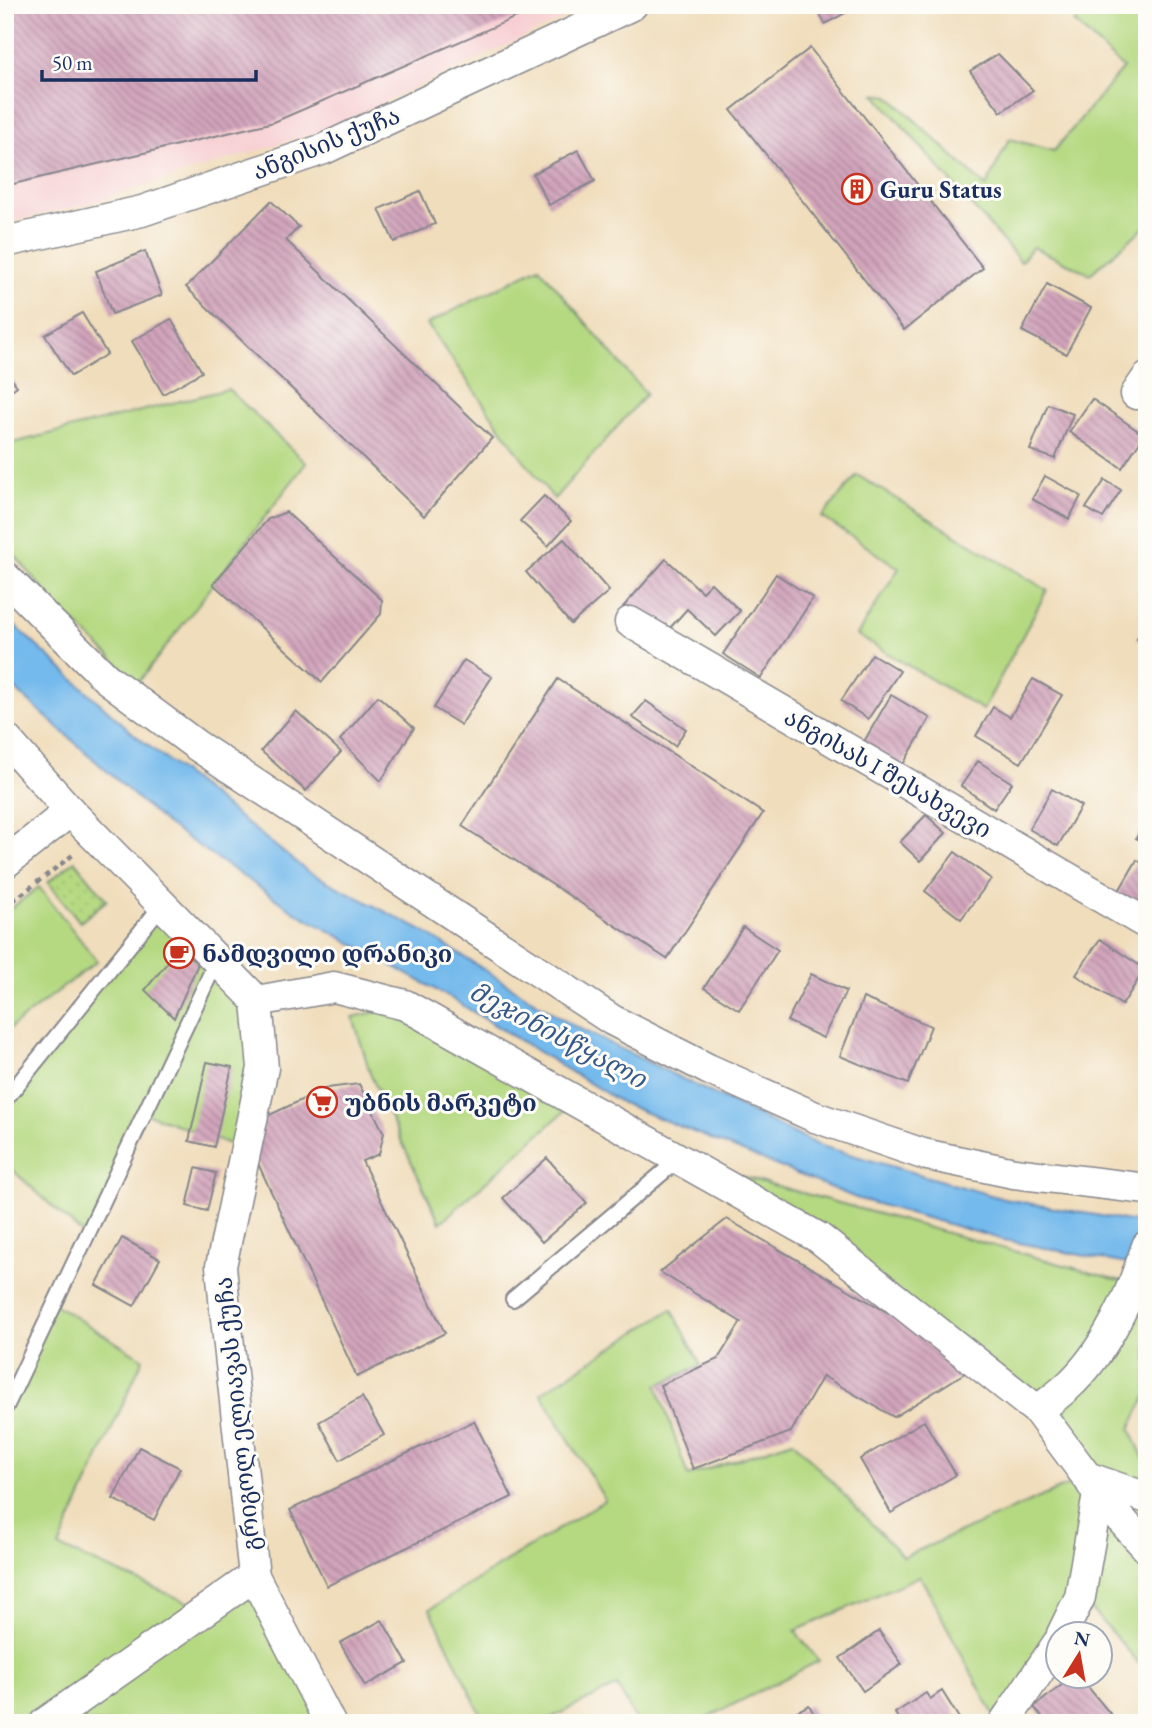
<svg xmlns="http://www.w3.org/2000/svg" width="1152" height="1728" font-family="'EB Garamond','Noto Serif Georgian',serif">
  <defs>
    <pattern id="park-dots" width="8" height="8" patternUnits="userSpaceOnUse" patternTransform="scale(1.75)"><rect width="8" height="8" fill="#b5d981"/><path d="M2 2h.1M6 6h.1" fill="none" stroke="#9bbb72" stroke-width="1.8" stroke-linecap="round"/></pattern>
    <pattern id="building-back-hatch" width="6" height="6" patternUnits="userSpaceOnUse" patternTransform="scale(1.75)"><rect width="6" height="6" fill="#d2a4bb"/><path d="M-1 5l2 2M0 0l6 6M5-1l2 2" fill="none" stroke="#aa869b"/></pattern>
  </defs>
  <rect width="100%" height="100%" fill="#fdfcf7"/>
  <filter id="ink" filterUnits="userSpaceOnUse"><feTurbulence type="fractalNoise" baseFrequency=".0143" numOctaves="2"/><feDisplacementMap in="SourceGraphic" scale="14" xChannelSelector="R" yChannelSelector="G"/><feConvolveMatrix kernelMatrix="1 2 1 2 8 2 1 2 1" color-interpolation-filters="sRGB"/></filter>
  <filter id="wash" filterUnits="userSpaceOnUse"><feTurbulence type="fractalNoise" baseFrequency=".00686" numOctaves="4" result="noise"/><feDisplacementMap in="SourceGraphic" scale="28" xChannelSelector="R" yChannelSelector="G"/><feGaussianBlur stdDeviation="1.57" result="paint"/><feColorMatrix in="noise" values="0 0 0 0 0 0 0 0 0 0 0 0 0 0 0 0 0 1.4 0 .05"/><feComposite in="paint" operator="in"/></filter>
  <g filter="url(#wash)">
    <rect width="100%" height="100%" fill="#f0ddbb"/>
    <polygon fill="#f7cfd3" points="5,5 593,5 321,131 76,207 5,223"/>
    <g fill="#b5d981" stroke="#688470" stroke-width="2">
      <polygon points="1095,5 1135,5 1147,17 1147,137 1140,144 1147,151 1147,225 1090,274 1033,247 1021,262 875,94 889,96 986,187 1009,139 1054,151 1123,68 1074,22"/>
      <polygon points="539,267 646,394 554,499 520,455 427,324"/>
      <polygon points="228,389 306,463 138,683 61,610 5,544 5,445"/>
      <polygon points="857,475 1047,590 983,710 857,635 899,568 822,517"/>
      <polygon points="39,887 97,961 5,1032 5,913"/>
      <polygon points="162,905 257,1001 246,1150 145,1113 86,1237 5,1163 5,1100"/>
      <polygon points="405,1005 576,1101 440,1223 371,1076 353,1017"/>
      <polygon points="679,1159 1147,1288 1147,1395 1130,1429 1144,1459 1147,1461 1147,1672 1080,1597 998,1723 920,1576 795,1631 819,1661 697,1723 638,1723 617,1686 540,1723 485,1723 430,1609 605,1500 541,1393 672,1309 701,1365 657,1385 688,1476 793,1441 903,1557 1087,1477 1038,1411 819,1238"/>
      <polygon points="54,1304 143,1359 59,1547 206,1610 254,1576 330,1723 5,1723 5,1409"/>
    </g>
    <polygon fill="url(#park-dots)" stroke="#688470" stroke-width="2" points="75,861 107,900 80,922 48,882"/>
    <polygon fill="#75baec" stroke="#4874a5" stroke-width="2" points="5,617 135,735 307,871 423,931 572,1025 818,1145 1004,1199 1147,1224 1147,1272 1132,1265 1004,1240 856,1198 622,1103 449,997 295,912 165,823 5,680"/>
    <g id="blocks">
      <g fill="url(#building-back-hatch)">
        <polygon points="5,5 544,5 274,122 5,186"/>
        <polygon points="815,5 846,5 849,11 825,24"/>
        <polygon points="810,48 983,268 904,330 731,110"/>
        <polygon points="998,54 1033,90 1001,112 970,71"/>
        <polygon points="578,150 595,181 549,205 533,174"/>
        <polygon points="420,191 435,224 394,242 379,209"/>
        <polygon points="271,201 299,227 286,240 492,438 424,516 186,287"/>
        <polygon points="145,251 162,295 112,314 96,271"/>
        <polygon points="1047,284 1091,308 1066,354 1022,331"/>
        <polygon points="82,313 107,354 71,376 45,335"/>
        <polygon points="171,319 202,372 163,394 132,341"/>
        <polygon points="5,370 17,386 5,395"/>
        <polygon points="1092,399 1144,435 1122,468 1069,432"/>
        <polygon points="1048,404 1073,414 1055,459 1030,450"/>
        <polygon points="1045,476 1081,496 1069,519 1032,499"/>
        <polygon points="1105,480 1121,490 1103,518 1086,508"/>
        <polygon points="544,496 571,521 548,546 520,521"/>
        <polygon points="286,512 382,600 381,614 322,682 213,584 268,519"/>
        <polygon points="564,539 609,591 571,624 526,572"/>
        <polygon points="666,559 702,592 711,583 740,611 716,636 687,609 660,639 623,607"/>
        <polygon points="776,574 813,598 761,678 723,654"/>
        <polygon points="1147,621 1147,644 1137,639"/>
        <polygon points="872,654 900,671 868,719 841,701"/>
        <polygon points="464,660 492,677 461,725 434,708"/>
        <polygon points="558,679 763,813 667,959 462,826"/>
        <polygon points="1033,679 1062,695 1021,763 976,736 993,707 1010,717"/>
        <polygon points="891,695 930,718 901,768 862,745"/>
        <polygon points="378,696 414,728 381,781 340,740"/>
        <polygon points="646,701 686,729 675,746 632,717"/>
        <polygon points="296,711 341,752 306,791 261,751"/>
        <polygon points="978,761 1012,783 994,809 961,786"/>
        <polygon points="1052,789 1081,806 1058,846 1029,829"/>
        <polygon points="926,815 946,833 920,861 900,842"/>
        <polygon points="1147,819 1147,844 1136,838"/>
        <polygon points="955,852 991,879 961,919 925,891"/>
        <polygon points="1137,860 1147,866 1147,914 1116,896"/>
        <polygon points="743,927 778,950 739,1010 704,988"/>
        <polygon points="1100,939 1145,969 1122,1005 1076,975"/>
        <polygon points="180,947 198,964 174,1018 145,990"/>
        <polygon points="811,974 846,991 823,1038 787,1021"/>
        <polygon points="863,998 931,1026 908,1084 840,1056"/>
        <polygon points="207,1062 232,1067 214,1147 189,1141"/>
        <polygon points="359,1084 384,1133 379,1154 362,1161 445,1333 357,1377 255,1157 261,1119 327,1088"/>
        <polygon points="547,1158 587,1203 542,1242 503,1198"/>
        <polygon points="196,1168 216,1173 207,1211 187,1206"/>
        <polygon points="727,1219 952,1350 968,1371 894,1417 823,1376 791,1432 693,1469 660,1385 718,1359 741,1322 660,1272"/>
        <polygon points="122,1238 160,1259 134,1306 96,1285"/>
        <polygon points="362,1397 384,1435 340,1460 319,1422"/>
        <polygon points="474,1421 512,1497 327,1586 290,1510"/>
        <polygon points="924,1421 956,1475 891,1513 860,1459"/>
        <polygon points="139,1447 180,1468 154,1520 113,1499"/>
        <polygon points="382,1620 407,1663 365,1686 340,1643"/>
        <polygon points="879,1631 902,1664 863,1691 840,1658"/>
        <polygon points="1073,1676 1079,1676 1117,1722 1047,1723 1034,1707"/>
        <polygon points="942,1691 962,1723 901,1723 895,1713 926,1693 930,1699"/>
        <polygon points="809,1705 819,1723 775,1723"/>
      </g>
    </g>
  </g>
  <g filter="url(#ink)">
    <use href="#blocks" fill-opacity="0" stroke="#86868c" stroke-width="2"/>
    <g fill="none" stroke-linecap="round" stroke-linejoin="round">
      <g stroke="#86868c" stroke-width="18">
        <g id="lane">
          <polyline points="5,1100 162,905"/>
          <polyline points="513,1299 679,1159"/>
          <polyline points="6,1407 217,960"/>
        </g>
      </g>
      <g stroke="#86868c" stroke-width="33">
        <g id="street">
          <polyline points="5,242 142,211 324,149 632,5"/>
          <polyline points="1136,394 1147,378"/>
          <polyline points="5,577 106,678 196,745 612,1020 708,1069 815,1117 923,1154 1014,1173 1147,1189"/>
          <polyline points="630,622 1147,924"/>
          <polyline points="5,738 70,811 257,1001 334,987 405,1005 819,1238 1038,1411 1087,1477 1147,1498"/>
          <polyline points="5,863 70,811"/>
          <polyline points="257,1001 263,1068 221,1266 225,1309 254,1576 330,1723"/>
          <path d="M1038,1411C1047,1403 1058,1395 1067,1387C1105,1353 1132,1293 1147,1246"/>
          <polyline points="1091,1483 1098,1494 1147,1548"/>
          <polyline points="1062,1634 1080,1597 1098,1494"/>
          <polyline points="45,1723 254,1576"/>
          <polyline points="1004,1723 1058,1643"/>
        </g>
      </g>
      <polyline stroke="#86868c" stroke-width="4.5" stroke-dasharray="5 5" stroke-linecap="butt" points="5,907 74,854"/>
      <use href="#lane" stroke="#fff" stroke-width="14"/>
      <use href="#street" stroke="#fff" stroke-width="30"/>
    </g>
  </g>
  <defs>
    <g id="building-ring" transform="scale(1.575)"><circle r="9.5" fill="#fdfcf7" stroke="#c8321e" stroke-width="1.5"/><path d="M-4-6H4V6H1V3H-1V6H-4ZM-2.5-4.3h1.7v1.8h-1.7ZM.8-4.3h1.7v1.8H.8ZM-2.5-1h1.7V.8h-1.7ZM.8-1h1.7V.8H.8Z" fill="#c8321e"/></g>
    <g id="cafe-ring" transform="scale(1.575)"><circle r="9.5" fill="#fdfcf7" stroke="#c8321e" stroke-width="1.5"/><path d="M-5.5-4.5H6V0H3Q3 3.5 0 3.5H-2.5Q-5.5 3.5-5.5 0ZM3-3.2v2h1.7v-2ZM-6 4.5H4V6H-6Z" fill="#c8321e"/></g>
    <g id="supermarket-ring" transform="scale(1.575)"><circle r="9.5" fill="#fdfcf7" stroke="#c8321e" stroke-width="1.5"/><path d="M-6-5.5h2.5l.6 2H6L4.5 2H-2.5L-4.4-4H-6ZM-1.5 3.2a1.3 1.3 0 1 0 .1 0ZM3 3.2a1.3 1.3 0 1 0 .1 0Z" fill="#c8321e"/></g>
  </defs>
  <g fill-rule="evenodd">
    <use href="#building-ring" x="857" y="189"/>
    <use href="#cafe-ring" x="179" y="953"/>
    <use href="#supermarket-ring" x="322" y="1102"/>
  </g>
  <g text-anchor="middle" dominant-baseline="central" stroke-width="6" stroke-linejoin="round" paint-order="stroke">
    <g font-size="24" fill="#1b2f5e" stroke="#fdfcf7">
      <text transform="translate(326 143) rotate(-22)">ანგისის ქუჩა</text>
      <text transform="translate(888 773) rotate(30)">ანგისას I შესახვევი</text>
      <text transform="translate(237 1414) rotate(-96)">გრიგოლ ელიავას ქუჩა</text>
    </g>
    <g font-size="24" font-weight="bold" fill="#1b2f5e" stroke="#fdfcf7" text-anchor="start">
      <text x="880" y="189">Guru Status</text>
      <text x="202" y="953">ნამდვილი დრანიკი</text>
      <text x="345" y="1102">უბნის მარკეტი</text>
    </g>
    <g font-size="26" font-style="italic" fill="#365989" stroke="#fdfcf7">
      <text transform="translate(558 1035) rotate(28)">მეჯინისწყალი</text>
    </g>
  </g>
  <rect width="1152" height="1728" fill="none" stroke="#fdfcf7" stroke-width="28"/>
  <g transform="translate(1079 1655) rotate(11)"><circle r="33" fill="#fdfcf7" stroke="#a3aaba" stroke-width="2"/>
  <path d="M0-5L12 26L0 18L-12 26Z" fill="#c8321e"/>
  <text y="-10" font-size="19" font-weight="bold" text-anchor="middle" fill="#1b2f5e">N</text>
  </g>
  <path d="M42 70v10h214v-10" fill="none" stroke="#1b2f5e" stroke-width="3.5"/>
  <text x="52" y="70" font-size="21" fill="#1b2f5e" stroke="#fdfcf7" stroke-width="5" paint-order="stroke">50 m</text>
</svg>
